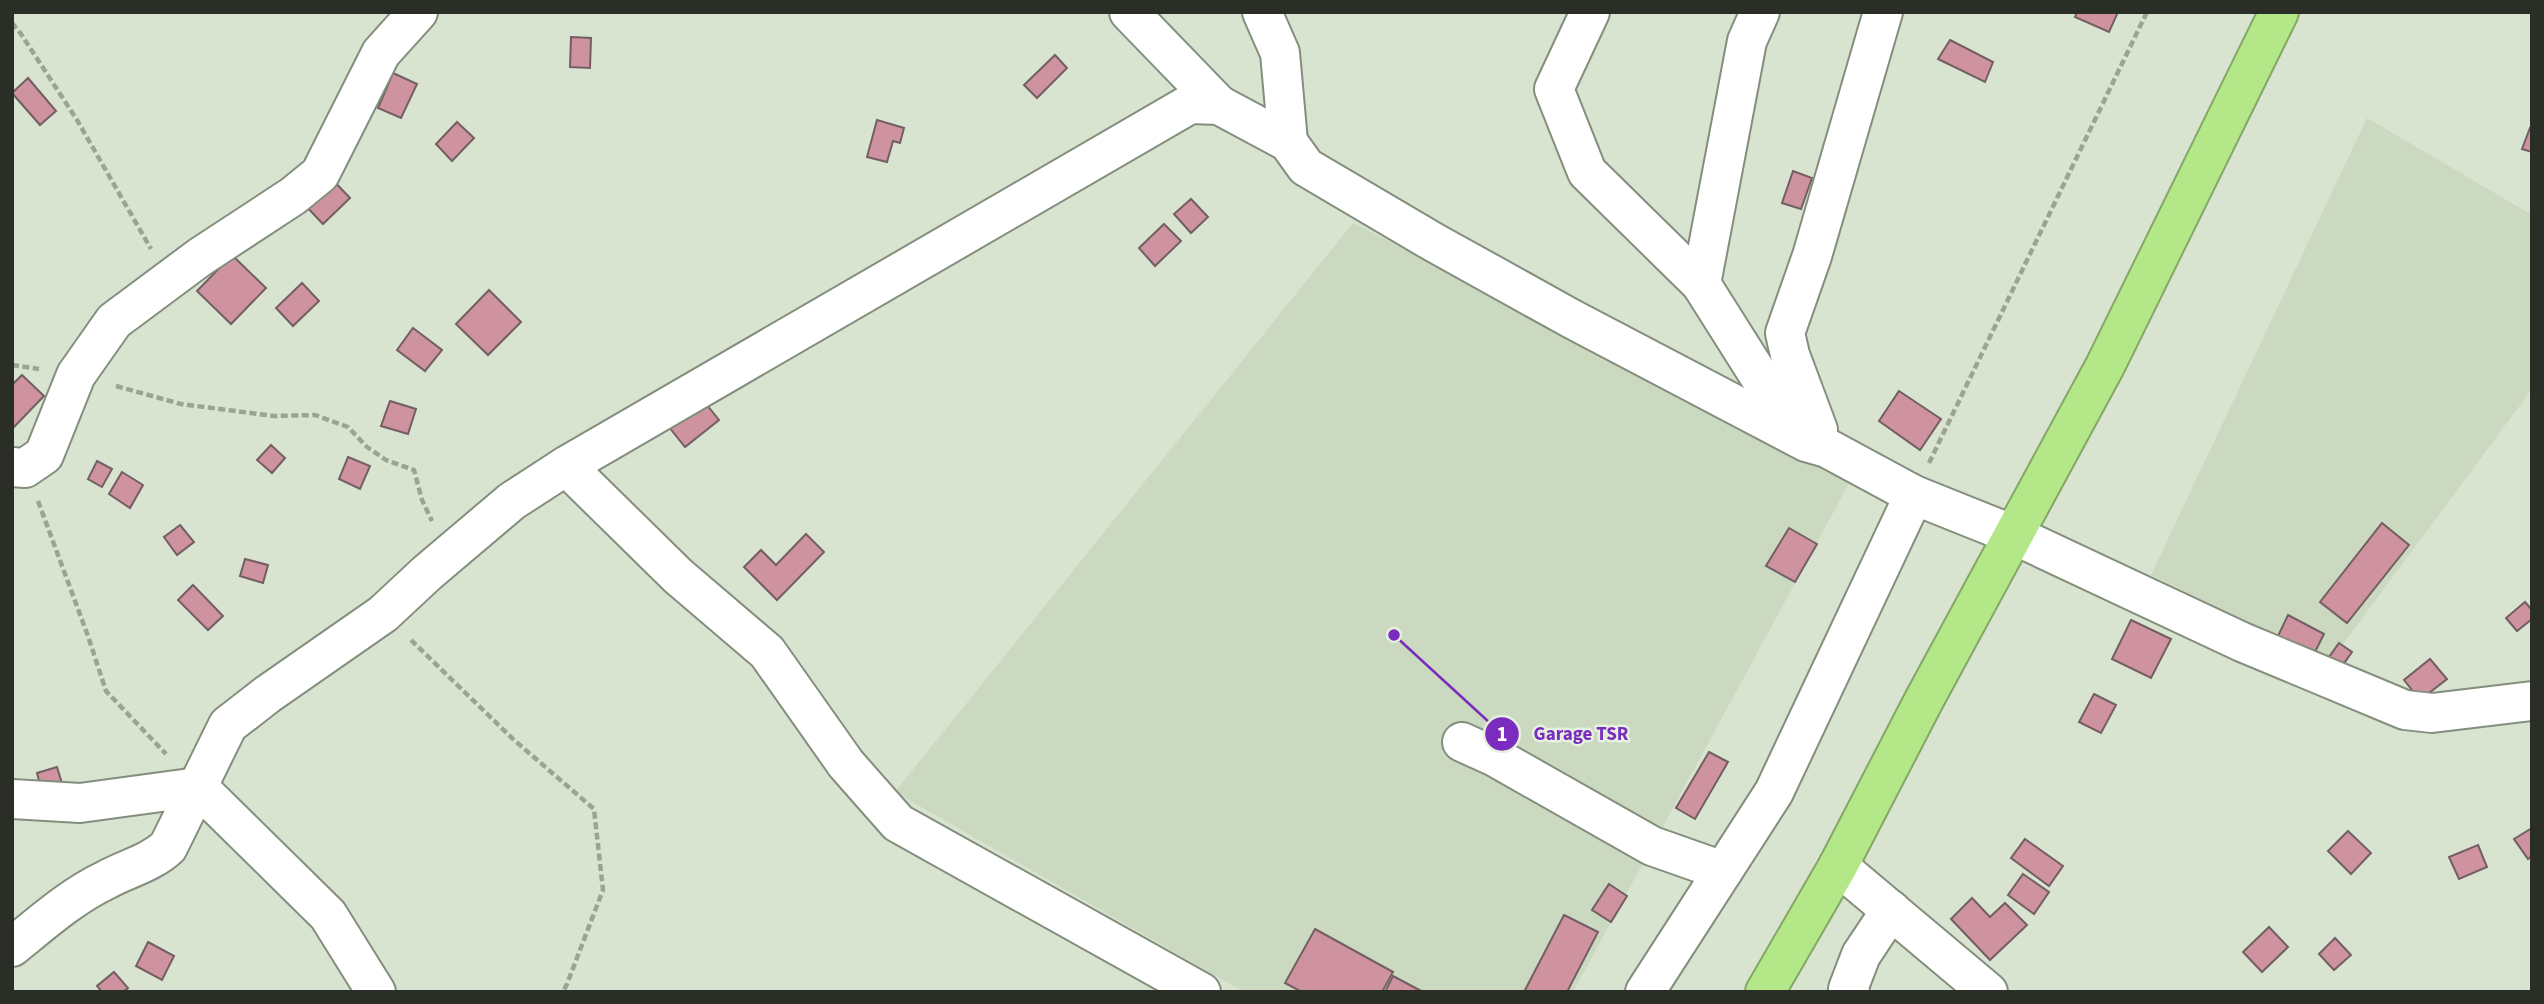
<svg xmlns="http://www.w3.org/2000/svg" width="2544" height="1004" font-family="'Source Sans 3',sans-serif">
  <rect width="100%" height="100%" fill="#d8e3d0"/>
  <g fill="#cad9c0">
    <polygon points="2367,118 2532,215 2532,389 2326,667 2169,583 2151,575"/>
    <polygon points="1353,223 1852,478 1573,992 1244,992 895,792"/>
  </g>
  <g fill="#cf93a0" stroke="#735f63" stroke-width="2">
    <polygon points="2077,12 2118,12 2109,32 2075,17"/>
    <polygon points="571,37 591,38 590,68 570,67"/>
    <polygon points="1950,40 1993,62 1985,82 1938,59"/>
    <polygon points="1055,55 1067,68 1037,98 1024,85"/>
    <polygon points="393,73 417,84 401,118 378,108"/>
    <polygon points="28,78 56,111 40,125 12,93"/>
    <polygon points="877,120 904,128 900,143 893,141 887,162 867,157"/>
    <polygon points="457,122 474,138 452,161 436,144"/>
    <polygon points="2530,128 2532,129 2532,152 2522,149"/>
    <polygon points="1793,171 1812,178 1801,209 1782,203"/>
    <polygon points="329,176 350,198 323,224 302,202"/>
    <polygon points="1191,199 1208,217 1191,233 1174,214"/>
    <polygon points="1164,224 1181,241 1155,266 1139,248"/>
    <polygon points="232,255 266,288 231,324 197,291"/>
    <polygon points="302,283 319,301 293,326 276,308"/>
    <polygon points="489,290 521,322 488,355 456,324"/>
    <polygon points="413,328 442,350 425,371 397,350"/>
    <polygon points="22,375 44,396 13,428 12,385"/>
    <polygon points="1899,391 1941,419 1920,450 1879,421"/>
    <polygon points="699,395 719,420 685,447 665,422"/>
    <polygon points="390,401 416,409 408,434 381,426"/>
    <polygon points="271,445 285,458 272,473 257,460"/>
    <polygon points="348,457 370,466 360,489 339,479"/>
    <polygon points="97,461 112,469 102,487 88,479"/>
    <polygon points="122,472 143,485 130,508 109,494"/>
    <polygon points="2382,523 2409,545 2347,623 2320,602"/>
    <polygon points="180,525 194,542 177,555 164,537"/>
    <polygon points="1789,528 1817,544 1795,582 1766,566"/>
    <polygon points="806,534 824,552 777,600 744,567 761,550 776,565"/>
    <polygon points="245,559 268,565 263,583 240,576"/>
    <polygon points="193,585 223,616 208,630 178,600"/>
    <polygon points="2525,602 2532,610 2532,619 2517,631 2506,618"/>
    <polygon points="2288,615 2324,634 2314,654 2278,636"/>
    <polygon points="2131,620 2171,639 2151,678 2112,659"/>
    <polygon points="2339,643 2352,652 2340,669 2327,660"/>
    <polygon points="2430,659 2447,679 2420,700 2404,680"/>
    <polygon points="2094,694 2116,705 2101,733 2079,722"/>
    <polygon points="1709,752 1728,762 1695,819 1676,808"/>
    <polygon points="57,767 64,790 43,796 37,773"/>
    <polygon points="2532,828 2532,856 2528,859 2514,839"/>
    <polygon points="2348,831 2371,853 2351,874 2328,851"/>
    <polygon points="2025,839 2063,866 2049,886 2011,858"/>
    <polygon points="2478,845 2487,867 2459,879 2449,857"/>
    <polygon points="2023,874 2049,892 2034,914 2008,895"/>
    <polygon points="1609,884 1627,896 1611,922 1592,910"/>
    <polygon points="1972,898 1990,917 2005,903 2027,925 1990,960 1951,919"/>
    <polygon points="1564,915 1598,932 1567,992 1524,992"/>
    <polygon points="2269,927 2288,947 2262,972 2243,952"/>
    <polygon points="1315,929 1393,972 1382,992 1302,992 1285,983"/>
    <polygon points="2335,938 2351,955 2334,970 2319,954"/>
    <polygon points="148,942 174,956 162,980 136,966"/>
    <polygon points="114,972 128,988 123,992 102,992 97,986"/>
    <polygon points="1393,976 1423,992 1385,992"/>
  </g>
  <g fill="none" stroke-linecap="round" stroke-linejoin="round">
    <g stroke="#848e7d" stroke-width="42">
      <g id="minor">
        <polyline points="1129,12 1219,105"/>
        <polyline points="1262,12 1280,53 1288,142"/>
        <polyline points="1590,12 1554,89 1587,172 1701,284"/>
        <polyline points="1760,12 1747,41 1701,284 1773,398 1809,420"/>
        <polyline points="1818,430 1790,355 1785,333 1812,256 1883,12"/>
        <polyline points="566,466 678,576 767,652 846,764 898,823 1201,992"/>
        <polyline points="12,467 25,468 44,455 76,375 114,321 200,257 293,196 320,174 381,53 418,12"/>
        <polyline points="1462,742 1495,757 1652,846 1723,871"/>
        <polyline points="198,787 328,915 376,992"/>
        <polyline points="12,799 80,803 198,787"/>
        <polyline points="1838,866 1988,992"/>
        <path d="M12,947C42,923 72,896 106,880C128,868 149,864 168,847L228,725L268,694L383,614L427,573L512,501L566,466L1190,104L1219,105L1288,142L1306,167L1435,243L1572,319L1806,442L1827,448L1914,495L2014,535L2242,642L2405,710L2432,713L2532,701"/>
        <polyline points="1645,992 1774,792 1914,495"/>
        <polyline points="1850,992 1848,989 1861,955 1891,910"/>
      </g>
    </g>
    <g stroke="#84a666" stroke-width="42">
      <polyline id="highway" points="1765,992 1838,866 1924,700 2105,366 2279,12"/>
    </g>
    <g stroke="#9aa394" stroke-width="4.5" stroke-dasharray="7 3.5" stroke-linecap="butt">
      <polyline points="12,23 21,34 77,120 151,249"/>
      <polyline points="12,365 39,369"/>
      <polyline points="116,386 181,404 274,416 315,415 348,427 367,447 386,460 414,470 422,500 432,521"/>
      <polyline points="1929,463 2147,12"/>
      <polyline points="38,501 88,636 106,691 166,754"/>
      <polyline points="411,640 514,740 594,809 603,890 567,984 563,992"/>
    </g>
    <use href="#minor" stroke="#fff" stroke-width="38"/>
    <use href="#highway" stroke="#b4e788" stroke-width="38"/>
  </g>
  <path fill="none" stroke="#7b2cbf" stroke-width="2.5" d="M1394 635L1502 734"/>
  <g fill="#7b2cbf" stroke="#e5f0de" stroke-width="2.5">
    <circle cx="1394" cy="635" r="7"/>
    <circle cx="1502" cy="734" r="18"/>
  </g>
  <g font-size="21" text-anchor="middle" font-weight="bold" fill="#fff">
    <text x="1502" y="741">1</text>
  </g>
  <g font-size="19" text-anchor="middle" font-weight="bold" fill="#7b2cbf" stroke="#e5f0de" stroke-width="5" stroke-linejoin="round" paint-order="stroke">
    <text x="1581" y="740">Garage TSR</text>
  </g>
  <rect width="2544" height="1004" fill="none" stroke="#2a2e27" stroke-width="28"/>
</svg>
